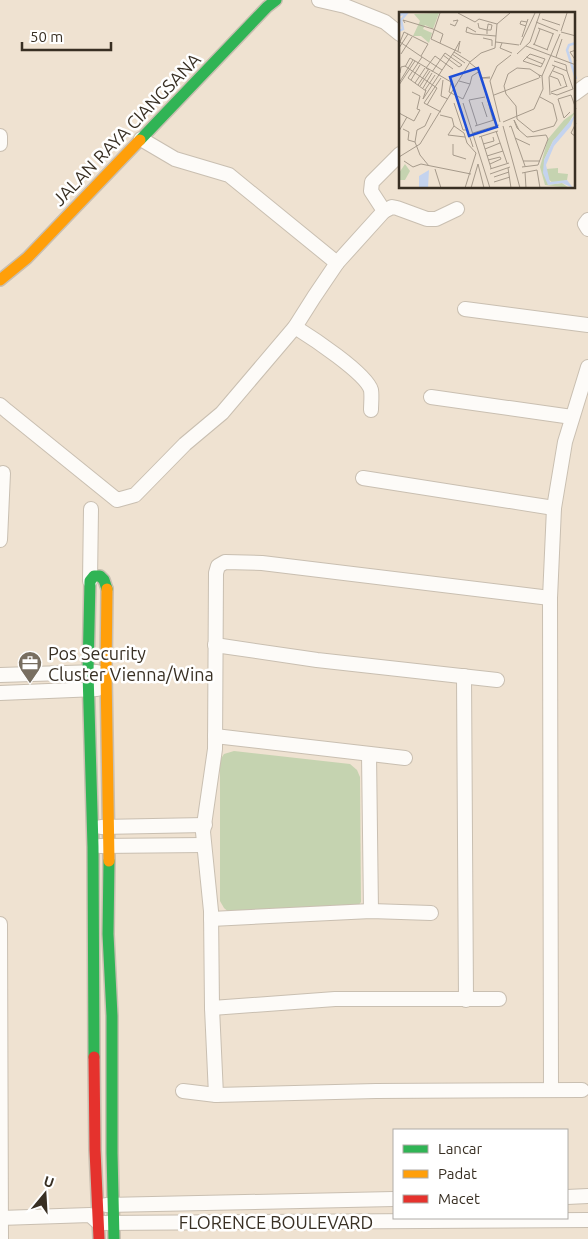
<svg xmlns="http://www.w3.org/2000/svg" width="588" height="1239" font-family="Ubuntu,sans-serif">
  <rect width="100%" height="100%" fill="#efe2d1"/>
  <polygon fill="#c5d3b0" points="234,751 350,764 357,770 360,777 361,902 355,910 231,914 224,908 220,901 220,760 224,754"/>
  <g fill="none" stroke-linecap="round" stroke-linejoin="round">
    <g stroke="#c9bfb1" stroke-width="16">
      <g id="street">
        <polyline points="319,0 345,6 385,22 400,34"/>
        <polyline points="574,94 588,84"/>
        <polyline points="0,136 0,144"/>
        <polyline points="141,139 175,159 229,175 337,263 384,211 371,191 372,182 400,154"/>
        <polyline points="384,211 392,207 397,208 427,219 436,219 457,209"/>
        <polyline points="588,220 585,224 588,229"/>
        <polyline points="465,309 588,325"/>
        <path d="M295,327C311,337 366,373 371,390C372,396 371,404 371,410"/>
        <polyline points="431,397 572,417"/>
        <polyline points="0,405 7,411 117,500 135,495 185,444 222,413 295,327 314,297 337,263"/>
        <polyline points="363,478 554,508"/>
        <polyline points="0,540 3,473"/>
        <polyline points="90,581 91,509"/>
        <polyline points="215,645 317,660 497,680"/>
        <polyline points="0,675 97,672"/>
        <polyline points="464,676 466,1000"/>
        <polyline points="0,693 97,689"/>
        <polyline points="215,736 405,758"/>
        <polyline points="369,754 371,911"/>
        <polyline points="101,827 205,825"/>
        <polyline points="100,846 204,845"/>
        <polyline points="211,919 371,911 431,913"/>
        <polyline points="0,924 1,1239"/>
        <polyline points="212,1008 335,999 499,999"/>
        <polyline points="551,1090 550,598 554,508 565,442 588,367"/>
        <polyline points="183,1091 216,1095 376,1091 582,1090"/>
        <polyline points="216,1095 212,1008 211,911 203,832 215,749 216,573 218,566 225,562 262,563 550,598"/>
        <polyline points="567,1197 588,1196"/>
        <polyline points="106,1205 394,1199"/>
        <polyline points="0,1218 90,1215 99,1223 588,1220"/>
      </g>
    </g>
    <g stroke="#c9bfb1" stroke-width="14">
      <g id="fast">
        <polyline points="140,140 267,7 276,0"/>
        <polyline points="109,861 108,934 112,1016 112,1153 114,1239"/>
        <polyline points="94,1057 93,847 88,672 90,581 94,576 100,576 104,580 107,589"/>
      </g>
    </g>
    <g stroke="#c9bfb1" stroke-width="14">
      <g id="slow">
        <polyline points="0,280 27,258 140,140"/>
        <polyline points="107,589 106,671 109,861"/>
      </g>
    </g>
    <g stroke="#c9bfb1" stroke-width="14">
      <polyline id="jam" points="94,1057 95,1150 99,1239"/>
    </g>
    <use href="#street" stroke="#fdfbf8" stroke-width="14"/>
    <use href="#fast" stroke="#30b455" stroke-width="11"/>
    <use href="#slow" stroke="#ff9f0a" stroke-width="11"/>
    <use href="#jam" stroke="#e5322d" stroke-width="11"/>
  </g>
  <defs>
    <g id="office-pin" transform="scale(1.25)"><path d="M0 17L-7.5 6A9.5 9.5 0 1 1 7.5 6Z" fill="#786e60" stroke="#fff"/><path d="M-6-3h4V-5.5h4V-3h4V5H-6ZM-1-4.5V-3h2v-1.5ZM-6 0V1H6V0Z" fill="#fff"/></g>
  </defs>
  <g fill-rule="evenodd">
    <use href="#office-pin" x="30" y="663"/>
  </g>
  <g text-anchor="middle" dominant-baseline="central" stroke-width="5" stroke-linejoin="round" paint-order="stroke">
    <g font-size="18" fill="#382f23" stroke="#fff">
      <text transform="translate(126 129) rotate(-46)">JALAN RAYA CIANGSANA</text>
      <text x="276" y="1222">FLORENCE BOULEVARD</text>
    </g>
    <g font-size="18" fill="#382f23" stroke="#fff" text-anchor="start">
      <text x="48" y="653">Pos Security<tspan x="48" dy="21">Cluster Vienna/Wina</tspan></text>
    </g>
  </g>
  <g transform="translate(399 12)">
    <rect width="176" height="176" fill="#efe2d1"/>
    <path d="M40,1L34,17L26,13L24,17L33,21L30,31L22,24H14L21,9L15,2ZM176,100L167,116L154,129L145,148L149,173L163,171L170,176L146,173L141,155L149,127L165,108ZM6,152L11,159L6,168H0V161ZM159,156V161L169,162L168,168L155,172L149,167L147,157Z" fill="#c5d3b0"/>
    <path d="M176,103L172,114L155,134L147,153L151,170L168,168L174,176L163,171L149,173L144,161L145,148L154,129ZM30,158L29,176H20V164Z" fill="#c4d3ee"/>
    <path fill="none" stroke="#c4d3ee" stroke-width="2.5" d="M0,3L8,1L2,8L4,17L0,19M177,31L170,33L168,38L177,67"/>
    <path fill="none" stroke="#a69a8b" stroke-width="1" d="M41,1L32,27L62,41M59,1L76,10L80,7L98,12M143,7L161,13M137,10L159,19M6,11L4,8L34,17M79,11L80,16L88,18H92L93,13L89,12V13L88,18V22M51,12L56,14L59,8L54,9M127,14L121,12L122,9L128,10M139,16L155,22M34,17L44,22L41,31M162,19L168,1M77,20L68,15L67,20L74,22L97,24M162,20L177,24M123,25L129,7M84,26L93,28V34M97,30L120,33M103,31L101,36L113,41M134,32L149,38M121,33L136,1M135,33L141,17M127,34L177,53M0,36L9,22M148,38L154,22M177,38L171,40L177,49M55,40L61,29L59,39M2,42L13,25M53,42L66,51M118,42L131,30L141,1M131,42L146,47L142,55L124,49ZM44,43L60,55L63,53M22,44L29,32L5,20L1,30L20,43L43,58M23,45L9,66L27,79M127,45L144,52M157,45L163,27M155,49L167,53L168,59M6,55L11,46L52,70L50,80L64,87L71,72M30,58L27,56L36,44L54,57M154,59L164,63L168,75M33,60L46,41L63,53M1,61L2,55L6,54L38,76L28,93M140,63L131,57L118,56L109,62L105,74L107,82L117,94L118,107L134,120L155,114L158,108L154,92L141,85M143,64L161,22M151,64L159,67L162,74M42,66L25,91L42,100M91,66H82L91,65M12,68L21,53M44,68L42,84L49,87M60,69L71,72L73,64L81,59L71,51M0,71L14,48M16,71L26,56M84,71L94,108M0,73L16,49M19,73L29,58M21,74L31,59M24,76L33,61M26,78L36,63M27,78L24,87L55,40L71,50M152,80L168,74M152,81L158,83L174,77L168,59L153,53M95,83L140,66M151,83L150,65L156,54M58,87L74,135M83,90L88,105M55,91L64,118H68M64,91L91,176M171,100L165,106L159,87L172,83L177,97M0,101L15,109L21,98L18,97L21,84L13,80M41,103L53,106L55,114L65,121L68,131L77,141L66,176M115,108L118,116L120,118L115,108M101,110L91,69L98,54L112,43M104,110L135,97L144,77L143,64L140,63L141,66M177,111L172,121L177,125M78,113L70,88L86,85M55,114L49,123L66,125M76,114L95,108M104,114L121,176M110,115L112,114L126,154M4,117L10,120L9,128L16,130M120,118L128,125L147,123L149,127L139,153L123,155M0,119L8,105M97,119L108,151M74,121L100,113M82,124L92,156M80,125L99,119M116,126L131,133M54,132V143L67,147M84,132L95,129L94,125M86,137L101,131M88,144L104,139M0,145L21,132L71,50L82,41L96,36L98,12L111,1M89,148L101,145L102,147L91,152M5,149L14,155L22,152L72,162M124,149H141M30,154L21,143L16,130L18,118L26,114L32,101M109,156L112,176M36,157L42,176M91,157L110,151M126,160L127,176M123,161L138,158L141,176M91,162L111,155M95,165L110,160M95,170L111,165M72,176L79,152L85,176"/>
    <path fill="#1d4ed8" fill-opacity="0.15" stroke="#1d4ed8" stroke-width="2.5" d="M79,56L98,115L70,124L51,65Z"/>
    <rect width="176" height="176" fill="none" stroke="#382f23" stroke-width="2.5"/>
  </g>
  <rect x="393" y="1129" width="175" height="90" fill="#ffffff" stroke="#afaca7"/>
  <rect x="403" y="1145" width="25" height="8" fill="#30b455" stroke="#afaca7"/>
  <text x="438" y="1154" font-size="15" fill="#382f23">Lancar</text>
  <rect x="403" y="1170" width="25" height="8" fill="#ff9f0a" stroke="#afaca7"/>
  <text x="438" y="1179" font-size="15" fill="#382f23">Padat</text>
  <rect x="403" y="1195" width="25" height="8" fill="#e5322d" stroke="#afaca7"/>
  <text x="438" y="1204" font-size="15" fill="#382f23">Macet</text>
  <g transform="translate(45 1194) rotate(18)" stroke="#ffffff" stroke-width="4" paint-order="stroke">
  <path d="M0-4L9 19L0 12L-9 19Z" fill="#382f23"/>
  <text y="-8" font-size="14" font-weight="bold" text-anchor="middle" fill="#382f23">U</text>
  </g>
  <path d="M22 42v8h89v-8" fill="none" stroke="#382f23" stroke-width="2.5"/>
  <text x="30" y="42" font-size="15" fill="#382f23" stroke="#ffffff" stroke-width="4" paint-order="stroke">50 m</text>
</svg>
